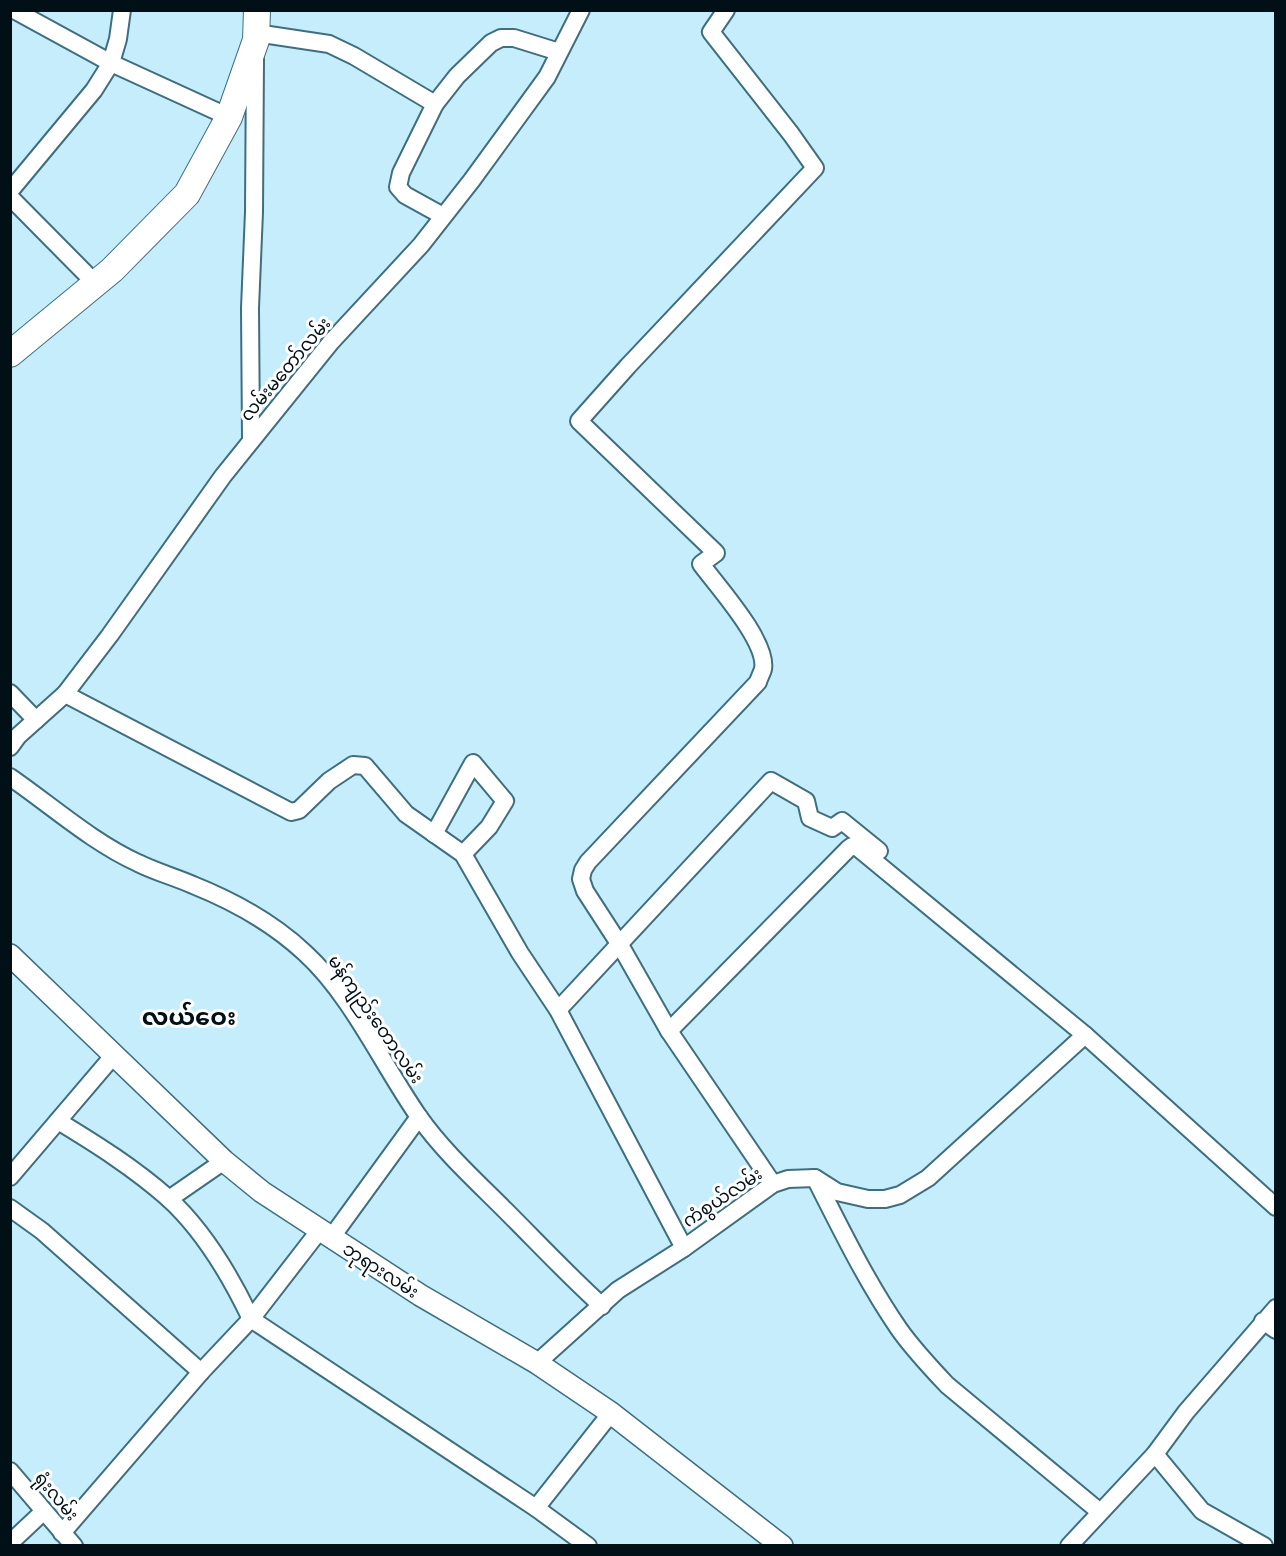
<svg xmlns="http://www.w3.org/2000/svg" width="1286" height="1556" font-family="'Public Sans','Noto Sans Myanmar',sans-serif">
  <rect width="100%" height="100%" fill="#c6edfc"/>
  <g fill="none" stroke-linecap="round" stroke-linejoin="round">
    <g stroke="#3f6e7e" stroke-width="20">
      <g id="minor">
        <polyline points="14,10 111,63 229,117"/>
        <path d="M726,10L711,32L791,134L815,168L628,366L579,421L716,553L701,564C718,587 768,642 763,669C762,673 759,678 758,682L588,862L583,870L581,879L585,891L620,945L669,1031L773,1184"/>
        <polyline points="256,33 329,44 354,56 435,104"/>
        <polyline points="10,191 94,90 111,63 118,39 122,10"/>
        <polyline points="10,197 96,284"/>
        <polyline points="443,216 405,195 398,187 401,173 435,104 457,76 491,43 501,38 514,38 559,52"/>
        <polyline points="251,440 250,308 254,212 255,59"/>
        <polyline points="10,693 36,720"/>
        <polyline points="65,694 291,812 299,810 329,781 353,765 365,766 406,814 463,854 520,953 558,1010 684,1248"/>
        <polyline points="10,747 18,736 65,694 110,635 223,476 331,342 421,245 472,180 547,77 581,10"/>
        <path d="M10,777C52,806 92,842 138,863C156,872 175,877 193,885C233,901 273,923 305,953C352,996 382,1064 419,1117C443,1151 475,1180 505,1210C537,1242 568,1275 602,1306"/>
        <polyline points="434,834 473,763 505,801 489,827 463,854"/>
        <polyline points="558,1010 771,781 806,801 810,818 832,828 842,821 879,851"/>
        <polyline points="669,1031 848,849 852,846 857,847 1085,1035 1276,1207"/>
        <path d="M58,1121C96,1144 134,1168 168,1198C202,1229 231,1277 251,1319L536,1508L588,1546"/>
        <polyline points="10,1177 114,1055"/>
        <path d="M815,1178C841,1229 866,1281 899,1329C913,1349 930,1367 947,1385L1100,1512"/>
        <polyline points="169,1199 224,1161"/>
        <polyline points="10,1208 42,1231 201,1372"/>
        <polyline points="331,1238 419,1117"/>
        <polyline points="1263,1321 1276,1330"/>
        <polyline points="537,1363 618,1290 684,1248 773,1184 788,1179 815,1178 837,1192 868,1199 885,1199 900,1195 928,1178 1085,1035"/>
        <polyline points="1155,1454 1202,1511 1264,1546"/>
        <polyline points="10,1471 74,1546"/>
        <polyline points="536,1508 611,1413"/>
        <polyline points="62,1533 201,1372 251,1319 319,1231"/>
        <polyline points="10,1543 44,1511"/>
        <polyline points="1069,1546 1155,1454 1186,1412 1276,1308"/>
      </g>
    </g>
    <g stroke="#3f6e7e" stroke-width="24">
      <polyline id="tertiary" points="10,955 224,1161 262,1192 420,1295 537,1363 611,1413 782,1546"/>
    </g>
    <g stroke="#3f6e7e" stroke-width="28">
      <polyline id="primary" points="10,354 112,270 187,194 229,117 256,40 257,10"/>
    </g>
    <use href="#minor" stroke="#fff" stroke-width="16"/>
    <use href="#tertiary" stroke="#fff" stroke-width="21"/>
    <use href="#primary" stroke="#fff" stroke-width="26"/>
  </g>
  <g text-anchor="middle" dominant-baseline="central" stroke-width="6" stroke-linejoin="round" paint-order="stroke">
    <g font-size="18" fill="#011017" stroke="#fff">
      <text transform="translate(285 369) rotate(-50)">လမ်းမတော်လမ်း</text>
      <text transform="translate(376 1019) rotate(55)">မန်ကျည်းတောလမ်း</text>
      <text transform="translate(722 1197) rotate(-34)">ကံစွယ်လမ်း</text>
      <text transform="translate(381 1270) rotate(33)">ဘုရားလမ်း</text>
      <text transform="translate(57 1496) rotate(50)">ရုံးလမ်း</text>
    </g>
    <g font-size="24" font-weight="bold" fill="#011017" stroke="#fff">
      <text x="189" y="1016">လယ်ဝေး</text>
    </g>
  </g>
  <rect width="1286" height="1556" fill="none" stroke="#011017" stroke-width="24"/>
</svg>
